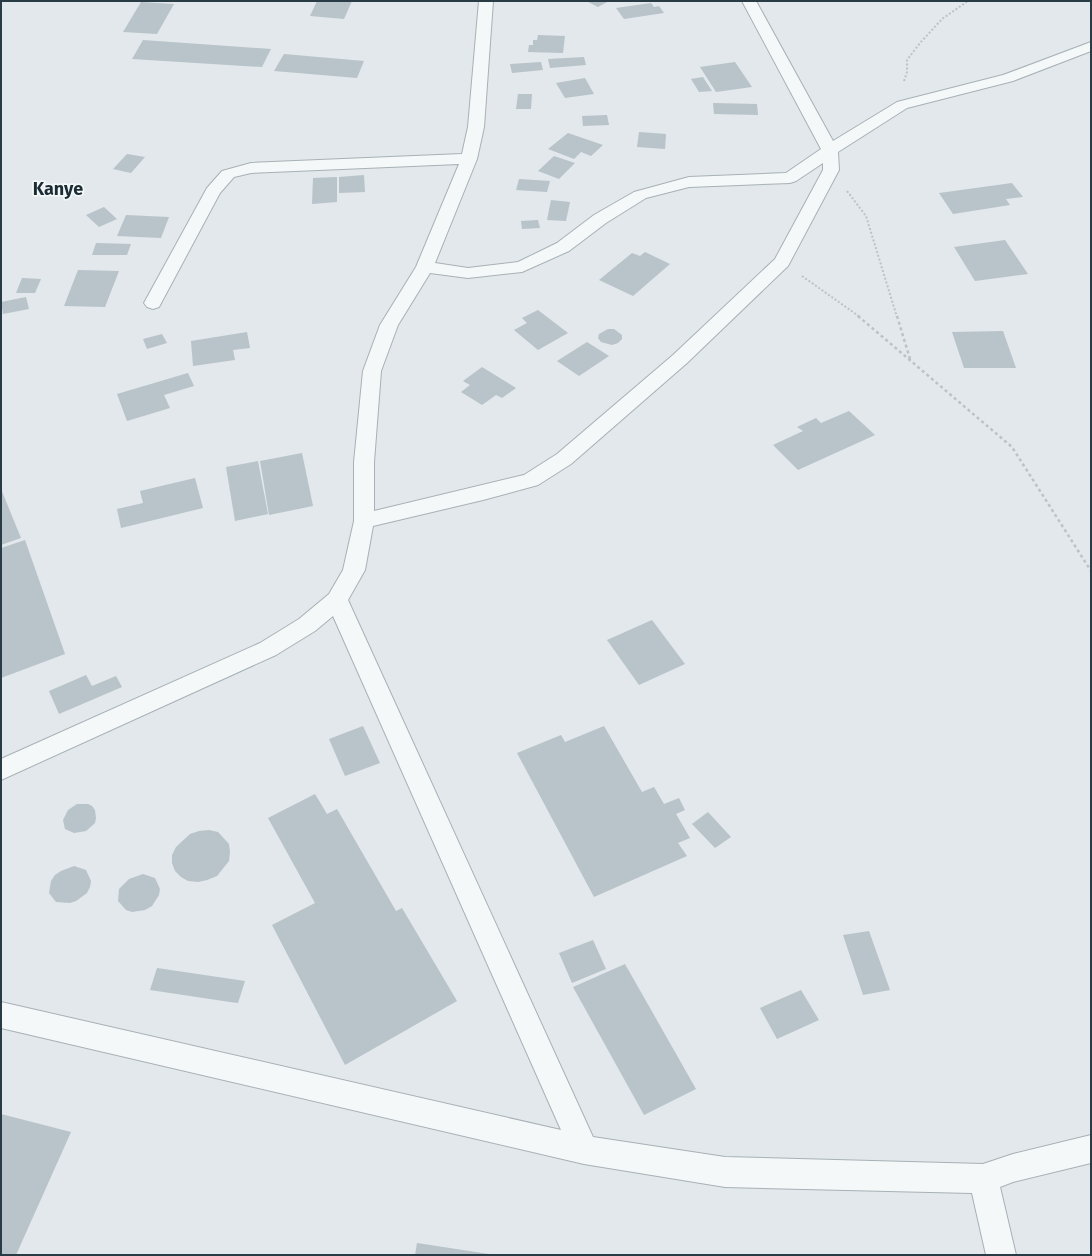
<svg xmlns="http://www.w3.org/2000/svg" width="1092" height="1256" font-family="'Fira Sans',sans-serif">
  <rect width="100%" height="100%" fill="#e2e8eb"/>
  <g fill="#b9c3ca">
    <polygon points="317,1 352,1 344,19 310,16"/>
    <polygon points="586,1 609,1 598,7"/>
    <polygon points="141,2 174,4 157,34 123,32"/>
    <polygon points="651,3 654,7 659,6 664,13 624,19 616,8"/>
    <polygon points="538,35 565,36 563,53 528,52 529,45 533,45 533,40 537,40"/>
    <polygon points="143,40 271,49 262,67 132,59"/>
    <polygon points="284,54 364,61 357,78 274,71"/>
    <polygon points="584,57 586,65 550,68 548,59"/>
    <polygon points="541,62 543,70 512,73 510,64"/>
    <polygon points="735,62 752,87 716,92 700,67"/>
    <polygon points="703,77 712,91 699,92 691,79"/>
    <polygon points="585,78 594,94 565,98 556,83"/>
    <polygon points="518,94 532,94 531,109 516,109"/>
    <polygon points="713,103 757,104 758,115 714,114"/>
    <polygon points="607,115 609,125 583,126 582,116"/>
    <polygon points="639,132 666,134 665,149 637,147"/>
    <polygon points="568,133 603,145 591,156 581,152 574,159 548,149"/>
    <polygon points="127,154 145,157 131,173 113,169"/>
    <polygon points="554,156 575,163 559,179 538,171"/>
    <polygon points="364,175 365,192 339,193 339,177"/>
    <polygon points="337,177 337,202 312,204 313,178"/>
    <polygon points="519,179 550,181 547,192 516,190"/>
    <polygon points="1012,183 1023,197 1006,199 1010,205 953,214 939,193"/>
    <polygon points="551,200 570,202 566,221 547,220"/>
    <polygon points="104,207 117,219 99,227 86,215"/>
    <polygon points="126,215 169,217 161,238 117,236"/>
    <polygon points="538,220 540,228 522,229 521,221"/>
    <polygon points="1005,240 1028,274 975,281 954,247"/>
    <polygon points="96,243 131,244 127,255 92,255"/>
    <polygon points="645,252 670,264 633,296 599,280 632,253 640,256"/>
    <polygon points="78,270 119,271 105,307 64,306"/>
    <polygon points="22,278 41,279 35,293 16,293"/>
    <polygon points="26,297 29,309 3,314 1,302"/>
    <polygon points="538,310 568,333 538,350 514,330 527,323 522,318"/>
    <polygon points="608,329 614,329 622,335 622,339 618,343 612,345 601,342 598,338 599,334"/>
    <polygon points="1003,331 1016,368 964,368 952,332"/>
    <polygon points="247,332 250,348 233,350 235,360 193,366 191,341"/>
    <polygon points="162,334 167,343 147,349 143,339"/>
    <polygon points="587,342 609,356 579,376 557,361"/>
    <polygon points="482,367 516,388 502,398 496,395 482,405 461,392 470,385 463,381"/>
    <polygon points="188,373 194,386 164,395 170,408 127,421 117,394"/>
    <polygon points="849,411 875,435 798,470 773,445 803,431 797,427 816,418 821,423"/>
    <polygon points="302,453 313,506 269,515 260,461"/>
    <polygon points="258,461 268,514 235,521 226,467"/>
    <polygon points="195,478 203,508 121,528 117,509 143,503 140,491"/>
    <polygon points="1,489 21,538 1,545"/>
    <polygon points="25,540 65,654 1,678 1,548"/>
    <polygon points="652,620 685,664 639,685 607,640"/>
    <polygon points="86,675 92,686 116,676 122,687 59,714 49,691"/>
    <polygon points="363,726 380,763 345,776 329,739"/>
    <polygon points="604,726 642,792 654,787 664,804 679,798 685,810 676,814 690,838 678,843 687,856 594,897 517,753 561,735 565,742"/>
    <polygon points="315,794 327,814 337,809 396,911 402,908 457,1001 345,1065 272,925 315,903 268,818"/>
    <polygon points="77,804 88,804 92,806 95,810 96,818 95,823 86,831 74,833 65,829 63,820 68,810"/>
    <polygon points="708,812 731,837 715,848 692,824"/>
    <polygon points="209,830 218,832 229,844 230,852 229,861 217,876 207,880 198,882 188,881 181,877 175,871 172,863 172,855 176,847 190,834 199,831"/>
    <polygon points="74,866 86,870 91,881 90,887 87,893 76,901 70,903 56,902 49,893 51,881 55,875 61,871"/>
    <polygon points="143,874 155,878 160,889 159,895 152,906 145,910 132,912 126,910 118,901 119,889 129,879"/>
    <polygon points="869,931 890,990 863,995 843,935"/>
    <polygon points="593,940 606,969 572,983 559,953"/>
    <polygon points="625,964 696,1089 644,1115 573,987"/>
    <polygon points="157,968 245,981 238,1003 230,1002 150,990"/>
    <polygon points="801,990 819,1020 777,1039 760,1008"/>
    <polygon points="1,1114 71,1132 16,1255 1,1255"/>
    <polygon points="417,1243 489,1254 489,1255 415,1255"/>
  </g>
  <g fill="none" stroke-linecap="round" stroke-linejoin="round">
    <g stroke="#a7b1b6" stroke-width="2">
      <path id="minor" d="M479,1H493L484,127L477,159L435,263L468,268L518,262L557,243L594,215L634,192L689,177L786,173L821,149L742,1H756L833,141L897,102L1003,75L1091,42V51L1013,81L907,108L838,152L839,170L788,266L687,363L571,464L538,485L483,500L373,526L365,570L348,600L593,1137L725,1157L983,1164L1013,1154L1091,1135V1163L1013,1182L1000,1187L1016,1255H986L972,1193L725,1187L584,1164L1,1028V1002L561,1130L333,616L315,631L276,655L1,780V759L260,643L299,619L329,594L343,570L354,521V462L363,371L380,325L416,267L459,164L251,173L234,177L220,193L159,307L153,309L147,307L144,303L207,188L222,171L251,163L462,154L468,127ZM823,163V170L775,259L673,355L557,454L524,475L374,511V462L381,371L398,325L430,273L468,278L522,272L569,251L606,223L646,198L689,187L790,183L796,181Z"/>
    </g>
    <g stroke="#bcc3c7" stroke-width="2" stroke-dasharray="2 2" stroke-linecap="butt">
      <polyline points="904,81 907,72 907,60 920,43 942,19 968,1"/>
      <polyline points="847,191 866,216 897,317"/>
      <polyline points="802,276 860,317"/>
    </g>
    <g stroke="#bcc3c7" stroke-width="2.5" stroke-dasharray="3 3" stroke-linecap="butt">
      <polyline points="858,316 1012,447 1091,571"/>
      <polyline points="897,316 910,359"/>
    </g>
    <use href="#minor" fill="#f5f8f9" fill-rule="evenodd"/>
  </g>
  <g text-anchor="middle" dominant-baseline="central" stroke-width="3.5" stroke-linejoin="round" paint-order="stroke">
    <g font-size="18" font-weight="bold" fill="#1b2c35" stroke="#f2f7f8">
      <text x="58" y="189">Kanye</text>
    </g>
  </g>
  <rect width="1092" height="1256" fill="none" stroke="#293b45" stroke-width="4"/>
</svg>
